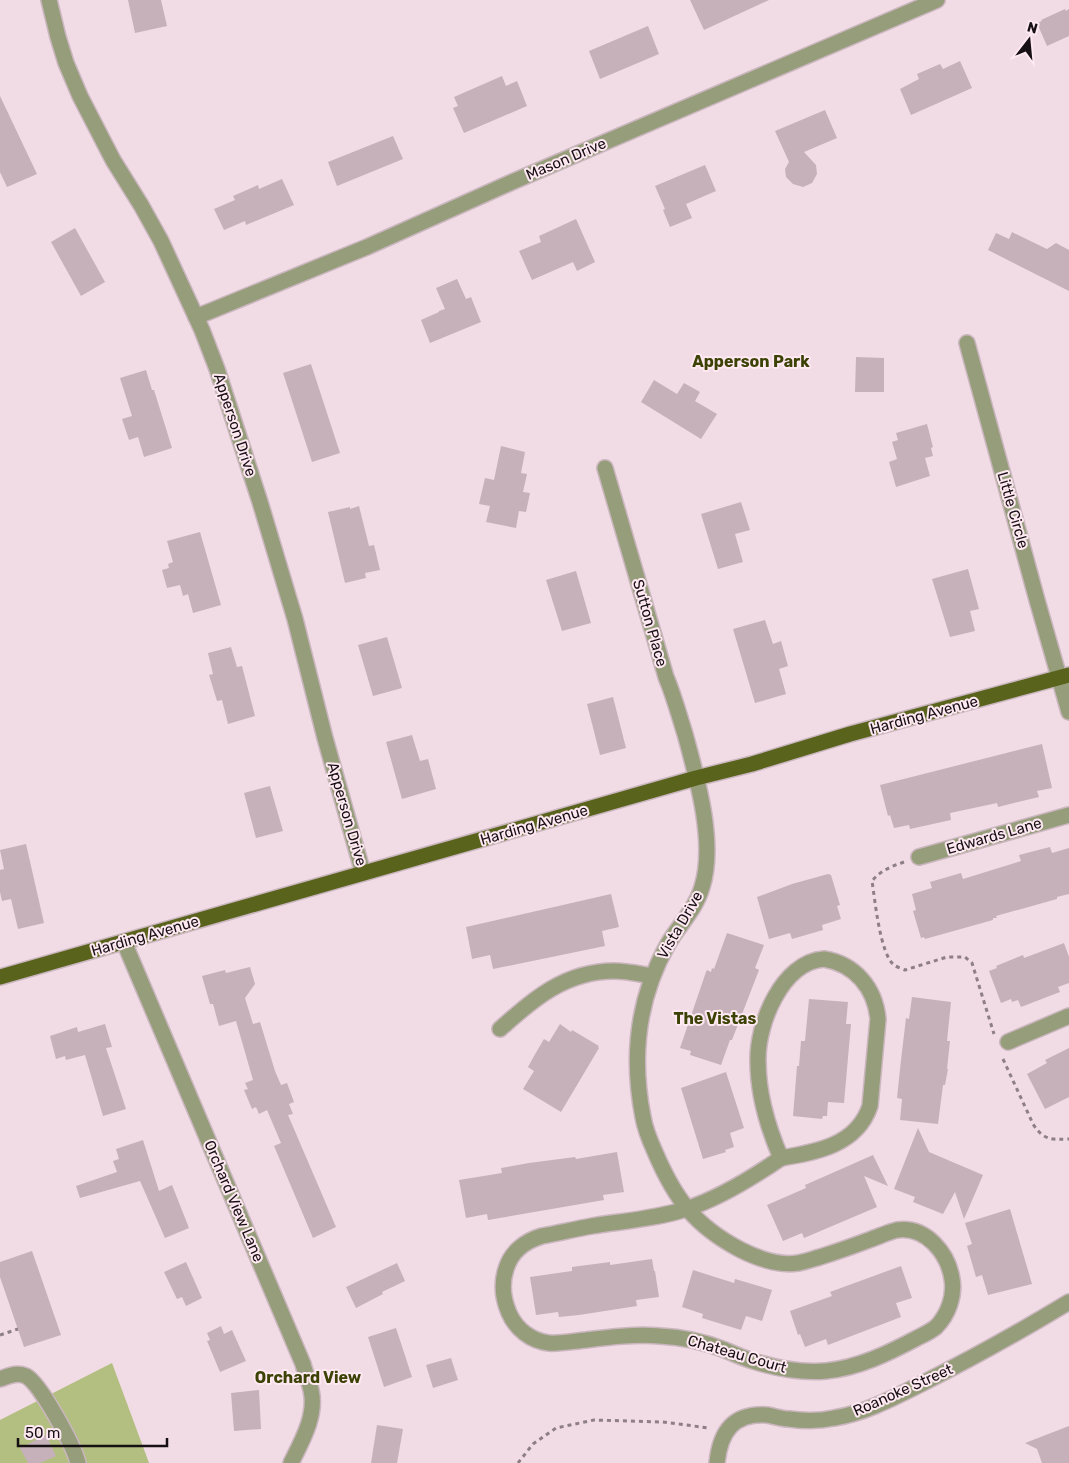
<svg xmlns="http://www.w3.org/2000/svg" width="1069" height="1463" font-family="Rubik,sans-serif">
  <rect width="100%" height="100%" fill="#f1dbe4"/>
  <polygon fill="#b3be81" points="112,1363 149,1463 0,1463 0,1420"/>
  <g fill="#c6b1ba">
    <polygon points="128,0 161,0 167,26 135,33"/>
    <polygon points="690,0 769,0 704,30"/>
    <polygon points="1065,9 1066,11 1069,9 1069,36 1047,46 1037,23 1042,21 1041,20"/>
    <polygon points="648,26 659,54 600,79 589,51"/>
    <polygon points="960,61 972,88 911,115 900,89 919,79 917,74 940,64 943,69"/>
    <polygon points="502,76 506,86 517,81 527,106 464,133 453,108 458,106 454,97"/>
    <polygon points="0,96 37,174 7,187 0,172"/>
    <polygon points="825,110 837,138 804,152 816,165 817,174 812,183 803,187 793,184 786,177 785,169 789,162 775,131"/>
    <polygon points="393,136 403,159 337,186 328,162"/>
    <polygon points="705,165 716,191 686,204 692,218 670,227 663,210 665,209 655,186"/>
    <polygon points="282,179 294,205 246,225 245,221 224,230 214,209 235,200 233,196 258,185 259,189"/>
    <polygon points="576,219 595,262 577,271 573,262 532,280 519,251 541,242 539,236"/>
    <polygon points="75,228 105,282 81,296 51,242"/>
    <polygon points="1012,232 1047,249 1056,243 1069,250 1069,291 988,250 996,233 1009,239"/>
    <polygon points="457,279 466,299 471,297 481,322 430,343 421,320 439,312 439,311 445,309 436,288"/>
    <polygon points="856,357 884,358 884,392 855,392"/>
    <polygon points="311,364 340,453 312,462 283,373"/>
    <polygon points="146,370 152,390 154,390 172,448 144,457 138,437 129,440 122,419 132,416 120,378"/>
    <polygon points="654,380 677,394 684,383 700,392 695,401 717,414 701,439 641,402"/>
    <polygon points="927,424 933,447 931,448 933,456 925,458 930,476 896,487 889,462 897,459 892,442 898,440 896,433"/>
    <polygon points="501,446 525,452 521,473 527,474 523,492 530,493 526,512 519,511 516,528 486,522 490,506 479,504 485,478 494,480"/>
    <polygon points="741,502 750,530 735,534 743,562 718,569 701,514"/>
    <polygon points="359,506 369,546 374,545 380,570 365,573 366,578 345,583 328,512 350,507 350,509"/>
    <polygon points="200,532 221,605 193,613 188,594 183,596 180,585 167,588 162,570 169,568 168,564 173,562 167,541"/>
    <polygon points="968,569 979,609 970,611 975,631 950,637 932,579"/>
    <polygon points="576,571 591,623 562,631 546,580"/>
    <polygon points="765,620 773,644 781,641 788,666 779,669 786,694 755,703 733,629"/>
    <polygon points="387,637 402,688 373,696 358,645"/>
    <polygon points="231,647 237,667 242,666 255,716 228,724 222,700 217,701 209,675 213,674 208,653"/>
    <polygon points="613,697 626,748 600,755 587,704"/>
    <polygon points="412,735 420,761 428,759 436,789 402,799 386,742"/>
    <polygon points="1042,744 1052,788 1037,791 1039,797 998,807 997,803 950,813 951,820 910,829 909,825 894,828 890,815 888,816 880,785"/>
    <polygon points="270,786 283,831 256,838 244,793"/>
    <polygon points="26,844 44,923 18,929 11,899 2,901 0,892 0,870 4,869 0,850"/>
    <polygon points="1050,847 1052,853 1069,848 1069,894 1057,897 1057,899 996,916 997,918 993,918 993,920 925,939 924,937 921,938 913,911 916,910 912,894 932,888 930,882 961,873 963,879 1021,861 1019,855"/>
    <polygon points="828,874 831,875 840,905 837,906 841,919 822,925 823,930 792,939 790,933 769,939 757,897 792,884"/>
    <polygon points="611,894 619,927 602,931 605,946 493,969 490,955 472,959 466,927"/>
    <polygon points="727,933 764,945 755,968 759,970 732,1040 730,1040 721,1065 690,1055 691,1051 680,1048 706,972 707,970 711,972 712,968 714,969"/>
    <polygon points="1064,943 1069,957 1069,983 1058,987 1060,992 1021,1007 1018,1000 1012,1002 1011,999 1001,1003 989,971 997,968 996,966 1023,955 1024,958"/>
    <polygon points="250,967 255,984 245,998 253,1024 260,1022 275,1071 281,1085 287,1083 294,1102 289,1104 293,1114 288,1115 336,1227 313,1238 274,1146 281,1143 267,1110 259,1114 256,1107 252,1109 244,1090 248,1089 245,1083 253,1080 236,1021 219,1026 213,1004 210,1004 202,976 225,970 226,973"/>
    <polygon points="912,997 951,1002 947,1041 950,1041 947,1069 948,1069 945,1085 943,1085 938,1124 900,1120 902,1099 897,1098 901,1060 906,1018 909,1019"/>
    <polygon points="809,999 848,1002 846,1024 851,1024 844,1103 828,1102 827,1116 823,1116 822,1119 793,1116 797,1066 799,1066 801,1041 805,1041"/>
    <polygon points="105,1024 112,1047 106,1048 126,1109 103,1116 85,1055 66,1060 65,1056 56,1059 50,1036 77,1027 78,1032"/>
    <polygon points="560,1024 571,1032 572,1030 599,1046 598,1047 599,1048 561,1112 523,1089 534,1071 528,1067 534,1056 544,1039 549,1042"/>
    <polygon points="1069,1048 1069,1097 1045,1109 1027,1074 1047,1063 1045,1060"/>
    <polygon points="726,1072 744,1128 730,1133 734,1147 725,1150 726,1152 703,1159 681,1088"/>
    <polygon points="918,1128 929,1152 983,1175 964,1219 955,1192 943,1214 913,1202 915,1197 894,1189"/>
    <polygon points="143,1140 159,1191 172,1185 189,1228 165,1238 140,1181 80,1198 76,1186 117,1172 113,1161 119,1159 116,1149"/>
    <polygon points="617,1152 624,1192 603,1195 604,1200 488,1220 487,1214 466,1218 459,1180 502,1173 501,1168 529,1163 575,1157 576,1159"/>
    <polygon points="873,1155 888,1186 864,1176 877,1207 804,1238 802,1233 783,1241 767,1205 806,1188 805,1185"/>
    <polygon points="1010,1209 1032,1284 988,1295 982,1275 976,1277 967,1246 972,1244 965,1223"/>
    <polygon points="32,1251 61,1335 24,1347 0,1277 0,1262"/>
    <polygon points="652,1259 654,1271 655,1271 659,1297 636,1300 637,1306 579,1315 559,1317 558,1312 536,1315 530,1277 572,1271 572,1267 610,1262 610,1265"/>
    <polygon points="186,1262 202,1298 186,1306 182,1297 177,1299 164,1272"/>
    <polygon points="397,1263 405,1281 382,1292 383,1294 356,1308 346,1287"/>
    <polygon points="901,1266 912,1298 896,1303 901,1317 828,1345 826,1339 805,1347 800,1334 798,1335 790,1311 832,1296 830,1292"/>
    <polygon points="693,1270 734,1283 735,1279 772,1290 762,1321 746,1316 741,1330 702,1318 703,1314 682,1307"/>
    <polygon points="221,1326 224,1334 232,1330 246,1361 220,1372 207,1341 210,1340 207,1333"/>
    <polygon points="396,1328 412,1377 384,1387 368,1337"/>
    <polygon points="451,1358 458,1380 433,1388 426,1365"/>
    <polygon points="259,1390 261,1429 234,1431 231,1393"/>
    <polygon points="377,1425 403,1429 397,1463 371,1463"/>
    <polygon points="1069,1426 1069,1463 1042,1463 1037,1449 1025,1443"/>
    <polygon points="46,1435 56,1456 40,1463 28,1463 20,1448"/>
  </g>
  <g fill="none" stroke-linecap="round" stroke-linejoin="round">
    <g stroke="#cab6be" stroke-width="18">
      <g id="minor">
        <polyline points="49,0 58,37 66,63 80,96 113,160 141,205 161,241 202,330 217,369 260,502 295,619 325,738 363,873"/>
        <polyline points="196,317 367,247 512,182 937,0"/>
        <polyline points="967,343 1037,600 1069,712"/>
        <path d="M605,468L666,677C674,696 679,715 685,734C697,778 716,843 702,887C696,909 679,925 668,944C637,999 631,1056 643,1117C645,1129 650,1141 655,1152C675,1199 695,1226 741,1250C759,1259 778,1266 798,1263C805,1262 813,1259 820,1257C836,1252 853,1246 869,1240C878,1237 888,1232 897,1230C926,1226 948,1253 952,1279C955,1296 948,1315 936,1327C930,1332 923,1335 917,1338C889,1353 858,1368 826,1371C802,1373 775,1368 753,1361C743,1358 734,1354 725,1350C705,1342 682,1337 660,1336C635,1334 610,1337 586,1340C574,1341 560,1344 549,1343C531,1341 516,1329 509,1313C503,1299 501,1284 506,1269C511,1252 525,1241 542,1236C559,1233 575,1229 592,1226C623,1221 655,1219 686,1209C720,1198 752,1178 781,1158"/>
        <polyline points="919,857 1069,815"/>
        <path d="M124,942L303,1364C305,1372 309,1381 311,1390C317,1415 302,1441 291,1463"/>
        <path d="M824,959C855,964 875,988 878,1019L870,1106C857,1145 817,1152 781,1158C768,1128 758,1095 758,1061C757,1024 782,962 824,959Z"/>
        <path d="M500,1029C533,999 566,971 614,971C627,971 640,974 652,976"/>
        <polyline points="1008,1042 1069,1016"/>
        <path d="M0,1379C9,1376 16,1372 26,1376C40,1383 74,1446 78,1463"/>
        <path d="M717,1463C720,1432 733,1413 767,1415C774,1416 781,1419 789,1419C804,1421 820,1421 834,1418C866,1413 895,1397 923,1383C973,1358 1021,1331 1069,1302"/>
      </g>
    </g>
    <g stroke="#cab6be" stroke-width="18">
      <polyline id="major" points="0,977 696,778 752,764 850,734 1069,675"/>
    </g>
    <g stroke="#8e7f85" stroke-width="3" stroke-dasharray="4 4" stroke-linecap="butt">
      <path d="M904,862C892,866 880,871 872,881C875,900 880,954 894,965C897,967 902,969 905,970L947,957H965L972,963L994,1034"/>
      <path d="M1003,1059L1033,1124C1043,1140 1052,1140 1069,1139"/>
      <polyline points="0,1335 18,1329"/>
      <polyline points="518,1463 533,1444 556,1428 594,1420 663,1422 709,1428"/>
    </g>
    <use href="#minor" stroke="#969d7a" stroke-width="15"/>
    <use href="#major" stroke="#59631c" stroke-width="15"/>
  </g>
  <g text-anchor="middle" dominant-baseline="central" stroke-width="4" stroke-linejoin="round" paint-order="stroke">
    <g font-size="15" fill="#171013" stroke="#fee8f2">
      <text transform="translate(566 159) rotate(-23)">Mason Drive</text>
      <text transform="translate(235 425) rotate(72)">Apperson Drive</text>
      <text transform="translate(1013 510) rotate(74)">Little Circle</text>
      <text transform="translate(650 623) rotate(74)">Sutton Place</text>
      <text transform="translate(924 715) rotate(-15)">Harding Avenue</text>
      <text transform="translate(347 814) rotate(74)">Apperson Drive</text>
      <text transform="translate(534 825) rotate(-16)">Harding Avenue</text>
      <text transform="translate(994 836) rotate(-16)">Edwards Lane</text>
      <text transform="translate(680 925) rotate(-60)">Vista Drive</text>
      <text transform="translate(145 936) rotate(-16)">Harding Avenue</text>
      <text transform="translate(234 1201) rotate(67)">Orchard View Lane</text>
      <text transform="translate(737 1354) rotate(16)">Chateau Court</text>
      <text transform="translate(903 1390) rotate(-24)">Roanoke Street</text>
    </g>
    <g font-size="16" font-weight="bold" fill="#3b4204" stroke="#fee8f2">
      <text x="751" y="361">Apperson Park</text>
      <text x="715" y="1018">The Vistas</text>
      <text x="308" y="1377">Orchard View</text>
    </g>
  </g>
  <g transform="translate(1029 40) rotate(16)" stroke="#fee8f2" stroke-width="4" paint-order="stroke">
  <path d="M0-4L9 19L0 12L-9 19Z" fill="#171013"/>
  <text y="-8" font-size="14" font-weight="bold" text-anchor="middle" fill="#171013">N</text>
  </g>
  <path d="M18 1438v8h149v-8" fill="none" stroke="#171013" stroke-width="2.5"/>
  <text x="25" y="1438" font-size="15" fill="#171013" stroke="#fee8f2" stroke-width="4" paint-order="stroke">50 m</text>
</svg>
